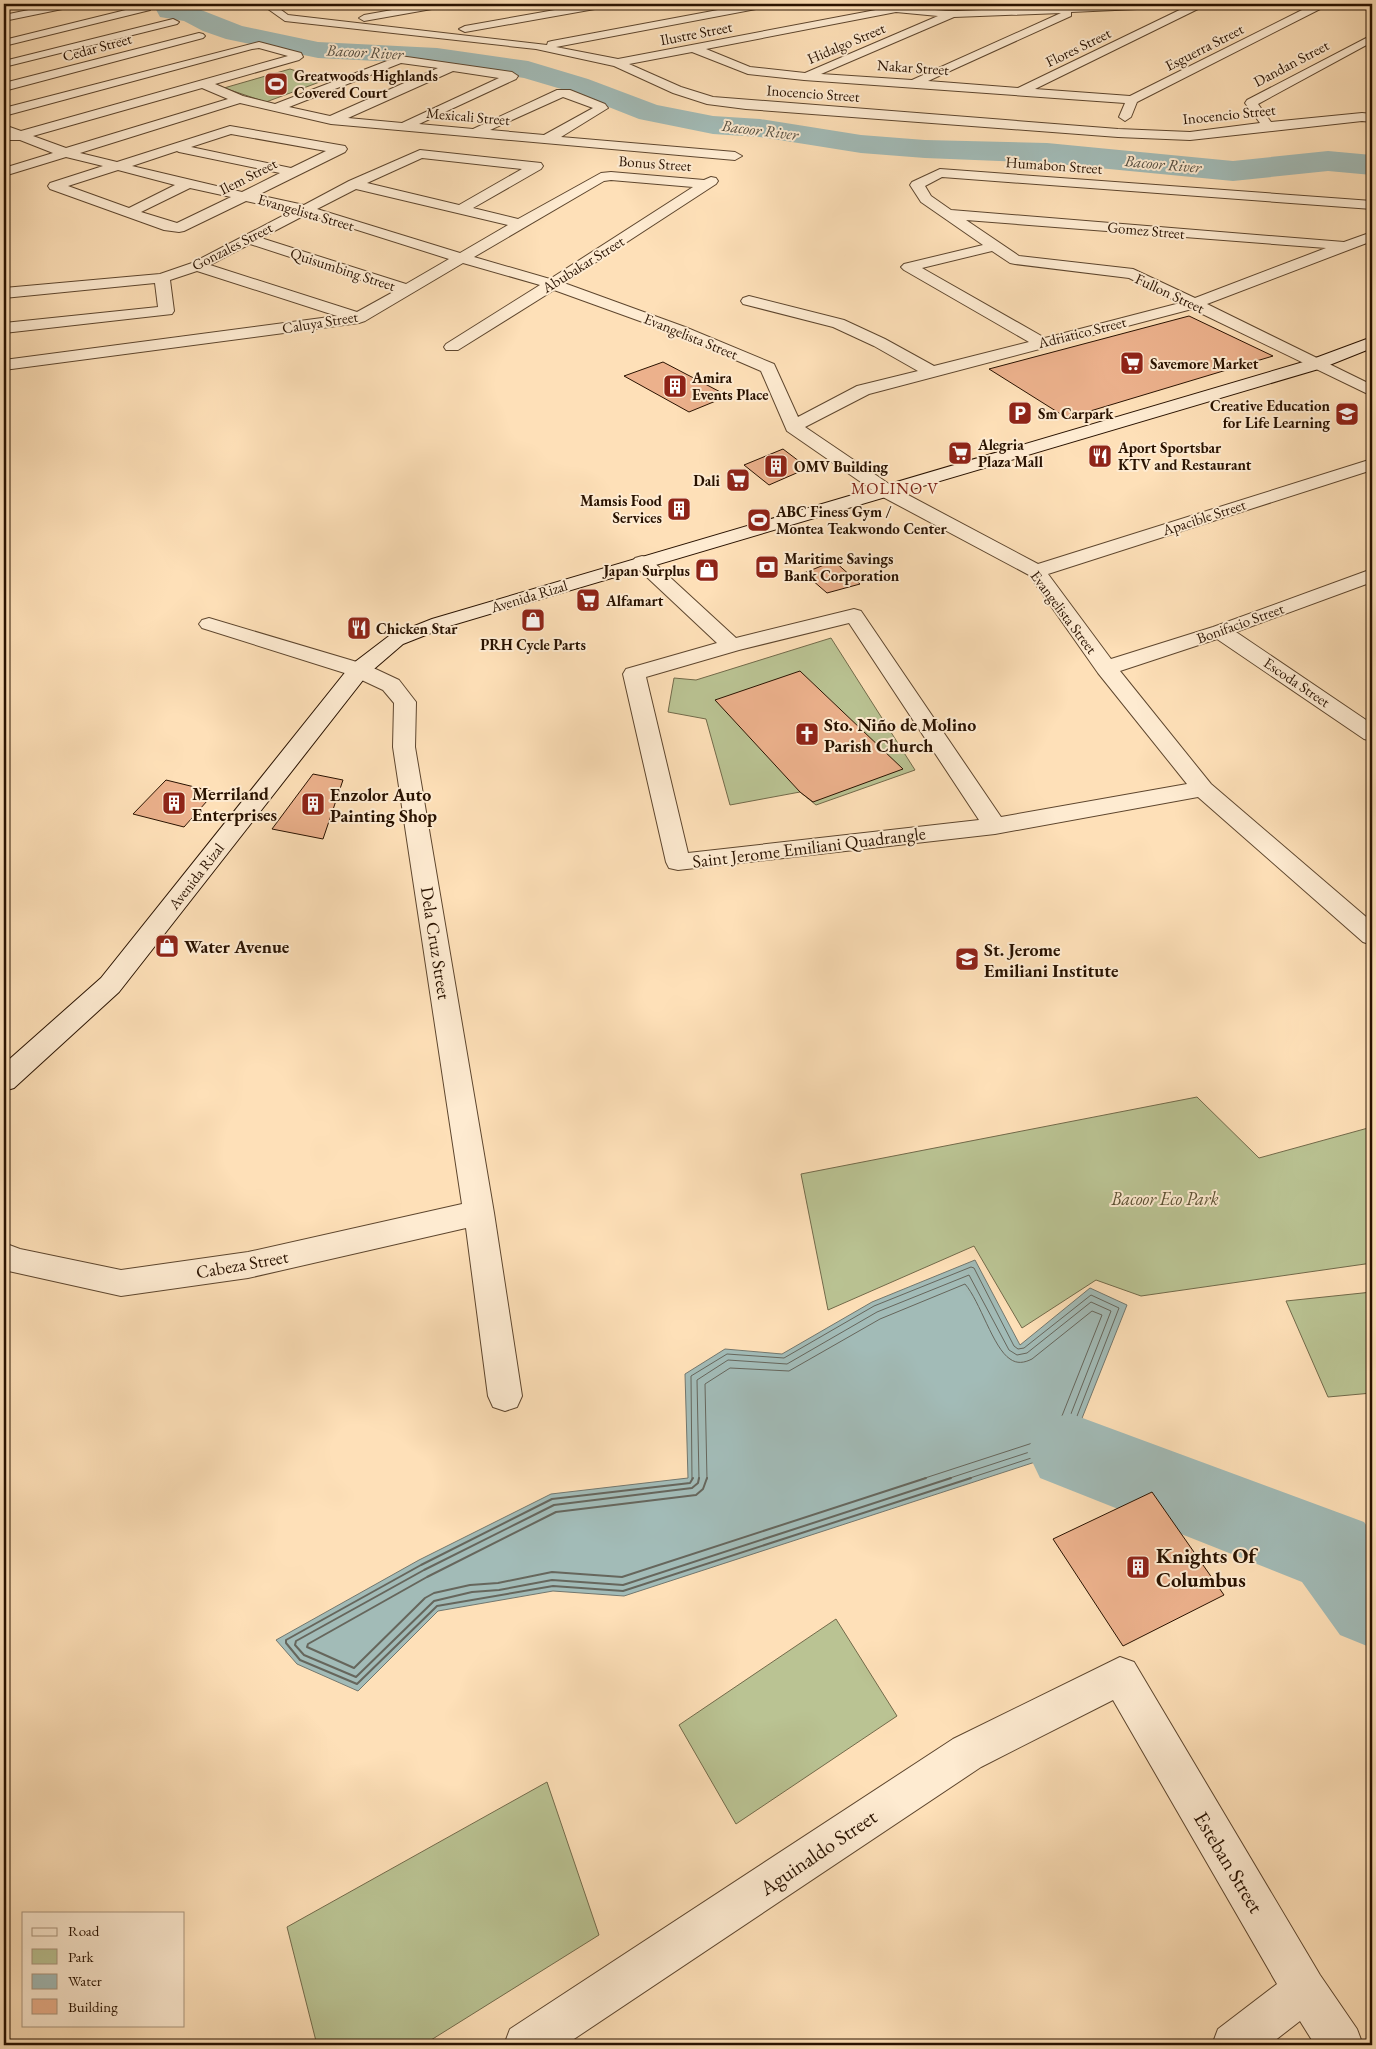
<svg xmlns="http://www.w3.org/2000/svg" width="1376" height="2049" font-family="'EB Garamond',serif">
  <rect width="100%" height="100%" fill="#fee0b8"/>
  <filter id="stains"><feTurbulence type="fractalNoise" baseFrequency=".004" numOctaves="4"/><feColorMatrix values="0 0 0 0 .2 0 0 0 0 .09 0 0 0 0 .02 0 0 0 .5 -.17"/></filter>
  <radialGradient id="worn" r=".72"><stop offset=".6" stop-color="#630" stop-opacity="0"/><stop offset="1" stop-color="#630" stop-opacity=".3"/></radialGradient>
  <g fill="#bac393" stroke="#726a4a">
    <polygon points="290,69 325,80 266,102 224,88"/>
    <polygon points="831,638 915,770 816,805 800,792 730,805 706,719 668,712 674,678 696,680"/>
    <polygon points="1197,1097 1259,1158 1368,1128 1372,1136 1372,1263 1141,1296 1096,1280 1022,1328 974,1246 828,1310 801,1174"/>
    <polygon points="1372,1292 1372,1393 1328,1397 1286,1301"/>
    <polygon points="836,1619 897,1716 736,1824 679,1725"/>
    <polygon points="547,1782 599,1935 423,2045 317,2045 287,1927"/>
  </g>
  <polygon fill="#a2bbb7" stroke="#72776e" points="975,1260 1020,1345 1090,1288 1127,1305 1069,1451 624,1596 553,1591 438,1611 358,1691 297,1664 276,1640 419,1560 551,1494 688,1478 685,1374 725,1349 782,1354 872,1302"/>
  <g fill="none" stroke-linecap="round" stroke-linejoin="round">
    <g stroke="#66665c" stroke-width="1">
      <polyline points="692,1479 691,1376 727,1354 784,1358 874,1306 971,1267 974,1268 1014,1346 1018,1349 1024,1348 1091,1295 1119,1308 1065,1447 967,1479"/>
      <polyline points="699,1479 697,1380 728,1360 787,1364 877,1312 969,1275 1009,1350 1017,1355 1027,1353 1091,1302 1111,1311 1060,1442 947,1479"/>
      <path d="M707,1479L705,1384L730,1368L789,1371L880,1319L965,1284C980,1301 993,1348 1010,1359C1017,1364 1024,1363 1032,1359L1092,1311L1102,1315L1054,1436L922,1479"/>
    </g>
    <g stroke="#66665c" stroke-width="2">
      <polyline points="693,1478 690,1483 552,1499 421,1565 286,1640 286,1643 300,1660 357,1684 437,1606 553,1586 623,1591 971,1478"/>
      <polyline points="699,1478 698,1483 692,1488 554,1505 424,1570 296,1641 295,1645 304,1655 356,1677 434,1601 472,1592 499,1590 552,1580 623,1585 951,1478"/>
      <polyline points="707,1478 703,1489 696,1495 556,1512 427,1577 308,1644 307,1647 354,1668 425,1598 434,1593 470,1585 498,1583 552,1572 622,1577 926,1478"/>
    </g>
    <g fill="#a2bbb7" fill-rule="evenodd">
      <polygon points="153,4 179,4 191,6 242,26 318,42 437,48 528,61 588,79 657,105 713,116 760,119 861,135 925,140 1047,143 1233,161 1328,151 1372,155 1372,175 1328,171 1233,181 1047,163 925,158 861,153 760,137 713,134 639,119 568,91 524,78 437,64 318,58 226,39 203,31 184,21 160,17"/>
      <polygon points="1069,1413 1364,1522 1372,1533 1372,1648 1340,1635 1302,1582 1040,1478 1027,1451 1040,1424"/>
    </g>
  </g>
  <g fill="#ecb18c" stroke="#291200">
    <polygon points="1189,316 1273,356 1067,418 989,369"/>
    <polygon points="663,362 728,396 689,412 624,376"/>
    <polygon points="783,449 808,468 769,485 744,465"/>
    <polygon points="834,561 860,584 827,593 804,573"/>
    <polygon points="800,671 903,769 813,802 800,792 715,700"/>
    <polygon points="313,774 343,780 323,839 272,829"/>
    <polygon points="166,780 215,792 184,827 133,814"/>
    <polygon points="1152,1492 1224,1595 1123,1646 1053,1539"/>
  </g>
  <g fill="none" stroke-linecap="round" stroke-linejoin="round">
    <g stroke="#5e462e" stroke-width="2">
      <g id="minor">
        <polygon points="58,4 77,4 72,7 4,21 4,15"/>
        <path d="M261,4H273L288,15L547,45L548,42L552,41L750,4H771L766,7L556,47L618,59L881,9L870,6L869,4C898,4 927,11 957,11C1033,9 1110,0 1186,4L1181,7L1071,12V16L928,81L1018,88L1192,4H1205L1204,6L1035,89L1130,96L1314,4H1327L1326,6L1137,102L1131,117L1125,121L1119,117L1125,103L804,80L748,74L692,52L629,64L681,87L713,97L1118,129L1190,132L1260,123L1245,103L1247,100L1372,35V42L1258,104L1271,122L1362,113L1372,114V122L1362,121L1190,140L1118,137L746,109L707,104L673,93L614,66L536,49L285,21ZM896,12L938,16L805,73L750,67L706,49ZM1061,13L912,80L821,74L954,17Z"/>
        <polygon points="426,4 448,4 443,7 364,21 359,18 364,15"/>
        <polygon points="589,4 611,4 606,7 465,32 459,29 465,26"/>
        <polygon points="1363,4 1372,4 1372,8 1364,6"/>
        <polygon points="146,5 150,6 151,8 150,10 4,46 4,40"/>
        <polygon points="173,19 179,22 177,24 4,67 4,61"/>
        <polygon points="199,33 203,34 205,36 203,38 4,91 4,83"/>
        <path d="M259,42L301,53L303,57L299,60L215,84L243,96L275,104L400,56L512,72L518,76L516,79L419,124L473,129L557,90H570L605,104L608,108L561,137L735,152L742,156L735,160L331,124L240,103L80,153L117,162L230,126L345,146L347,149L345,152L258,195L304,205L349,181L420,150L541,163L543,166L541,169L473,208L518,219L601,173L611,172L704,180L711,177L716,178L718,181L716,184L564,283L685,327L774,364L798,417L857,386L918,371L874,346L833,327L743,304L741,301L743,298L749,296L844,320L885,339L934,366L1029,342L904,270L901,267L904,264L983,245L921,202L910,185L912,182L940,169L1372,201V209L942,177L925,186L931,196L951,210L1344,242L1372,232V241L1207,304L1372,385V396L1192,309L869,394L805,427L895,488L1038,564L1372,459V470L1048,574L1111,659L1213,627L1372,569V582L1236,632L1372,724V741L1364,739L1217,639L1120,671L1211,784L1372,922V945L1363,942L1198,797L995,834L678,870L669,868L666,862L623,674L626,669L717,643L635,566L632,562L635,558L642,556L649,558L736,638L854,609L861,611L1001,817L1187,784L1098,673L1029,575L881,496L787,431L761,371L673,333L554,290L458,350H446L444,347L446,344L540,285L463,263L365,321L359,323L4,370V360L337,316L197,271L170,280L174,311L172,314L4,333V323L158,307L155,283L4,298V288L160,274L192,263L292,211L246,201L184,231L179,232L164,230L50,189L48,186L50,183L103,166L66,157L4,176V168L53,153L20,140H10V136L4,133V125L21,131L288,56L259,48L252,49L4,116V108ZM401,63L438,68L330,116L289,107ZM453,71L499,78L402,123L348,118ZM202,88L228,99L66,148L33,136ZM563,97L593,108L544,135L490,130ZM231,134L326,151L291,168L191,147ZM177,151L179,152L280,173L242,192L132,166ZM422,158L522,169L459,205L367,183ZM118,170L175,185L129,208L68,186ZM611,180L693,187L550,279L474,257L604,181ZM190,188L231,197L177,223L141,212ZM356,189L508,225L460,253L317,209ZM307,214L449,259L406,284L261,238ZM966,220L1326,248L1195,298L1133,269L1019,256ZM250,244L395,291L357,312L210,265ZM992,251L1010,263L1015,264L1129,278L1180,303L1045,338L922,268ZM849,623L979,820L688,853L646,677L739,650Z"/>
        <polygon points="209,618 367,665 399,680 416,702 415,747 494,1213 522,1396 517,1407 505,1411 493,1407 488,1396 466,1228 248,1278 121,1296 4,1270 4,1243 20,1249 121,1270 248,1252 462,1204 393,747 394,703 383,690 351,675 202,628 199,624 202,620"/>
        <polygon points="1120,1657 1134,1662 1320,1975 1357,2029 1363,2045 1315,2045 1300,2021 1269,2045 1212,2045 1218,2029 1277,1984 1113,1700 981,1767 565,2045 504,2045 510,2029 953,1739"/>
      </g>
    </g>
    <g stroke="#291200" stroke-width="2">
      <polygon id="secondary" points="1372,337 1372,348 1322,368 446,627 403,644 367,675 119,992 14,1088 4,1091 4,1064 101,978 351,665 389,636 432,619 1310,360"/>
    </g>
    <use href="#minor" fill="#feebd1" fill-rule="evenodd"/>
    <use href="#secondary" fill="#feebd1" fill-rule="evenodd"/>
  </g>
  <defs>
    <g id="stadium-square" transform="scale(1.25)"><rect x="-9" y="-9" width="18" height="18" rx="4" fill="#8f2418" stroke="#feebd1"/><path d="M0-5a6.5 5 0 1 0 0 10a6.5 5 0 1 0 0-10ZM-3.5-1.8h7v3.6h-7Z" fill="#fff"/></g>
    <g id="supermarket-square" transform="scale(1.25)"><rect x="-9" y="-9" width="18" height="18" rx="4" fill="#8f2418" stroke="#feebd1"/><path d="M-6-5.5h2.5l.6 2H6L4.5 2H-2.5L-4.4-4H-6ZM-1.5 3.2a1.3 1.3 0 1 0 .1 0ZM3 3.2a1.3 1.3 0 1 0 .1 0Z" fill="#fff"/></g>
    <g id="building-square" transform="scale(1.25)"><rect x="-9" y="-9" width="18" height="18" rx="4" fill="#8f2418" stroke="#feebd1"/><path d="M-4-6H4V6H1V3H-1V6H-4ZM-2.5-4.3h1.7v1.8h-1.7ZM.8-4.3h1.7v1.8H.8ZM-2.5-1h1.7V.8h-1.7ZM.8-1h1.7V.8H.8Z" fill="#fff"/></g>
    <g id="parking-square" transform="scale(1.25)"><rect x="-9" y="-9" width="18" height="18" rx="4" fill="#8f2418" stroke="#feebd1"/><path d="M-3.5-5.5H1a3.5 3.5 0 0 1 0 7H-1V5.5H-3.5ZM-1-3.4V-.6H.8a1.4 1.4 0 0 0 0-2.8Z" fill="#fff"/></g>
    <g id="school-square" transform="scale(1.25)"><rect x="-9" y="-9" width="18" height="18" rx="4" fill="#8f2418" stroke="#feebd1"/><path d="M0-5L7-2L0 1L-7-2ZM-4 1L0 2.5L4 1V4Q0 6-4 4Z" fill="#fff"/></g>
    <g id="restaurant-square" transform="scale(1.25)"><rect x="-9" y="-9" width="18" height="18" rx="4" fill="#8f2418" stroke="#feebd1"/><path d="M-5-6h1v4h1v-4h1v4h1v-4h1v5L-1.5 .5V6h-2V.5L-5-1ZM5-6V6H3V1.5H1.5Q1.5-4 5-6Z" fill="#fff"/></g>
    <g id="bank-square" transform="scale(1.25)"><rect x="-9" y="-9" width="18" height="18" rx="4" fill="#8f2418" stroke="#feebd1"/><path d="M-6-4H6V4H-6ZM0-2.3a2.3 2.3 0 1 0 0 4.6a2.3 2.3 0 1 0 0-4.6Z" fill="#fff"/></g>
    <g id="shop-square" transform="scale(1.25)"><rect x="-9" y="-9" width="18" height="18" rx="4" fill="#8f2418" stroke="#feebd1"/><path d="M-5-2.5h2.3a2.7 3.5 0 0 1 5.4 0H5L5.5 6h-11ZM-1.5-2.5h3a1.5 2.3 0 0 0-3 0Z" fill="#fff"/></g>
    <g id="church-square" transform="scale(1.25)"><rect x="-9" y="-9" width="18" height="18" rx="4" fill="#8f2418" stroke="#feebd1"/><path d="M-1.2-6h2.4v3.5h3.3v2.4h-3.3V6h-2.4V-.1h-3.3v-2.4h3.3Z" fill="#fff"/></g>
  </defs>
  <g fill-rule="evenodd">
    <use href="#stadium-square" x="276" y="84"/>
    <use href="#supermarket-square" x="1132" y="363"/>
    <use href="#building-square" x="675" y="386"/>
    <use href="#parking-square" x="1020" y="413"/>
    <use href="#school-square" x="1347" y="414"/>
    <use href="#supermarket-square" x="960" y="453"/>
    <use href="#restaurant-square" x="1100" y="456"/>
    <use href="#building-square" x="776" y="466"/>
    <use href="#supermarket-square" x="738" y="480"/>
    <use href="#building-square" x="679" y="509"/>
    <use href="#stadium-square" x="759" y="520"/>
    <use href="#bank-square" x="767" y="567"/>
    <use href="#shop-square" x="707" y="570"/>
    <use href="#supermarket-square" x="588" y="600"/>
    <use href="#shop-square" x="533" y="620"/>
    <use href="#restaurant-square" x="359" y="628"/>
    <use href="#church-square" x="807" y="734"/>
    <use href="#building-square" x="174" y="803"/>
    <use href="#building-square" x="313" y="804"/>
    <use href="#shop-square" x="167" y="946"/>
    <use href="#school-square" x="967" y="959"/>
    <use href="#building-square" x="1138" y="1567"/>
  </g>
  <g text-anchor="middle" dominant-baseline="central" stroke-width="4" stroke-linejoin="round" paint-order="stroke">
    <g font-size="15" fill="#291200" stroke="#feebd1">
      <text transform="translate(696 33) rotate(-11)">Ilustre Street</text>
      <text transform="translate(846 43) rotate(-23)">Hidalgo Street</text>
      <text transform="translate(97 47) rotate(-15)">Cedar Street</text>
      <text transform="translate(1078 47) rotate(-26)">Flores Street</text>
      <text transform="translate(1204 47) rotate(-27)">Esguerra Street</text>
      <text transform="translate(1291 63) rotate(-28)">Dandan Street</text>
      <text transform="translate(913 67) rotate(4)">Nakar Street</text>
      <text transform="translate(813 93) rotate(4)">Inocencio Street</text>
      <text transform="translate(1229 114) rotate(-6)">Inocencio Street</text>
      <text transform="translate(468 116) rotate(5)">Mexicali Street</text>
      <text transform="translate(655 163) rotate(4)">Bonus Street</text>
      <text transform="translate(1054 165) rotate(4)">Humabon Street</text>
      <text transform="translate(248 176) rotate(-27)">Ilem Street</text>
      <text transform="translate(306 212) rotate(16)">Evangelista Street</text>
      <text transform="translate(1146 230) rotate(5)">Gomez Street</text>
      <text transform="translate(232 246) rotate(-27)">Gonzales Street</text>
      <text transform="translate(583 264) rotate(-32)">Abubakar Street</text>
      <text transform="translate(343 269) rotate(18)">Quisumbing Street</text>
      <text transform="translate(1170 293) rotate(25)">Fullon Street</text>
      <text transform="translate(320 322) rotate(-9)">Caluya Street</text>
      <text transform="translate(1082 332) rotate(-14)">Adriatico Street</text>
      <text transform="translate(691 336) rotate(22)">Evangelista Street</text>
      <text transform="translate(1204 517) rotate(-18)">Apacible Street</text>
      <text transform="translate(529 596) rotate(-17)">Avenida Rizal</text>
      <text transform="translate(1064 612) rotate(53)">Evangelista Street</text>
      <text transform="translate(1240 623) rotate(-20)">Bonifacio Street</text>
      <text transform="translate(1297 682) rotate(34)">Escoda Street</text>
      <text transform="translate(196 876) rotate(-52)">Avenida Rizal</text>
    </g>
    <g font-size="15" font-weight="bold" fill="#291200" stroke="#feebd1" text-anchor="start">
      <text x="294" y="75">Greatwoods Highlands<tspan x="294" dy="17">Covered Court</tspan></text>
      <text x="1150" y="363">Savemore Market</text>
      <text x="692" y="377">Amira<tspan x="692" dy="17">Events Place</tspan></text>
      <text x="1330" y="405" text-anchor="end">Creative Education<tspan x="1330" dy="17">for Life Learning</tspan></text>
      <text x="1038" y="413">Sm Carpark</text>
      <text x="978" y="444">Alegria<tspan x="978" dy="17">Plaza Mall</tspan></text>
      <text x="1118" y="447">Aport Sportsbar<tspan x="1118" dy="17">KTV and Restaurant</tspan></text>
      <text x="794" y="466">OMV Building</text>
      <text x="720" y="480" text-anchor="end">Dali</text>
      <text x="662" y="500" text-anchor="end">Mamsis Food<tspan x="662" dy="17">Services</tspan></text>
      <text x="776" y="511">ABC Finess Gym /<tspan x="776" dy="17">Montea Teakwondo Center</tspan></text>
      <text x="784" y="558">Maritime Savings<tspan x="784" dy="17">Bank Corporation</tspan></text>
      <text x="690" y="570" text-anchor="end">Japan Surplus</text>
      <text x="606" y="600">Alfamart</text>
      <text x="376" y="628">Chicken Star</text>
      <text x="533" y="644" text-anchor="middle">PRH Cycle Parts</text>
    </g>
    <g font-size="16" font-style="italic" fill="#534d40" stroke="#feebd1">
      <text transform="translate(365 52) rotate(3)">Bacoor River</text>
      <text transform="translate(760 130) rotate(7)">Bacoor River</text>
      <text transform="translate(1163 164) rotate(5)">Bacoor River</text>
    </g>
    <g font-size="16" letter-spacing="1" fill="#7a1f14" stroke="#feebd1">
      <text x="895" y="488">MOLINO V</text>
    </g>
    <g font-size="18" font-weight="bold" fill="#291200" stroke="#feebd1" text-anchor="start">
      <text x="824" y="724">Sto. Niño de Molino<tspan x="824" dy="21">Parish Church</tspan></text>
      <text x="192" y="793">Merriland<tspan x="192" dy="21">Enterprises</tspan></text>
      <text x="330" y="794">Enzolor Auto<tspan x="330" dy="21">Painting Shop</tspan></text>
      <text x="184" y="946">Water Avenue</text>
      <text x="984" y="949">St. Jerome<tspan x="984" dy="21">Emiliani Institute</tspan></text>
    </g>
    <g font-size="18" fill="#291200" stroke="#feebd1">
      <text transform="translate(809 847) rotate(-7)">Saint Jerome Emiliani Quadrangle</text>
      <text transform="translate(436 943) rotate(81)">Dela Cruz Street</text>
      <text transform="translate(242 1264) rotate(-10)">Cabeza Street</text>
    </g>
    <g font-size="18" font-style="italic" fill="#5c5033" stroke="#feebd1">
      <text x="1165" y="1198">Bacoor Eco Park</text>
    </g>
    <g font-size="21" font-weight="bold" fill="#291200" stroke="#feebd1" text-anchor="start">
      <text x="1156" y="1555">Knights Of<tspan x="1156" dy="24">Columbus</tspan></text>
    </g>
    <g font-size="21" fill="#291200" stroke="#feebd1">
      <text transform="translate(818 1852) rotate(-34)">Aguinaldo Street</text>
      <text transform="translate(1229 1862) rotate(59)">Esteban Street</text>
    </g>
  </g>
  <rect width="1376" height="2049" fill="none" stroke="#fee0b8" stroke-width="20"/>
  <rect x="5" y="5" width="1366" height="2039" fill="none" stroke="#291200" stroke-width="2.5"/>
  <rect x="10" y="10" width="1356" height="2029" fill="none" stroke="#291200"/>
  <rect x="22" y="1912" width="162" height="115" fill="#feebd1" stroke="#a9947d"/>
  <rect x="32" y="1928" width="25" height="8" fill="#feebd1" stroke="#a9947d"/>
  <text x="68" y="1936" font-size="15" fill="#291200">Road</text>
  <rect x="32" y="1949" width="25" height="15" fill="#bac393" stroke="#a9947d"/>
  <text x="68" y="1962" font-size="15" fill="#291200">Park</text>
  <rect x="32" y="1974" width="25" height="15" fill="#a2bbb7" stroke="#a9947d"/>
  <text x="68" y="1986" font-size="15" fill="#291200">Water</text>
  <rect x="32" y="1999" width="25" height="15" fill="#ecb18c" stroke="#a9947d"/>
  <text x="68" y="2012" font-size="15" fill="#291200">Building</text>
  <rect width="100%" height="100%" filter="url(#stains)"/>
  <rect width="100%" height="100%" fill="url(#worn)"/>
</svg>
